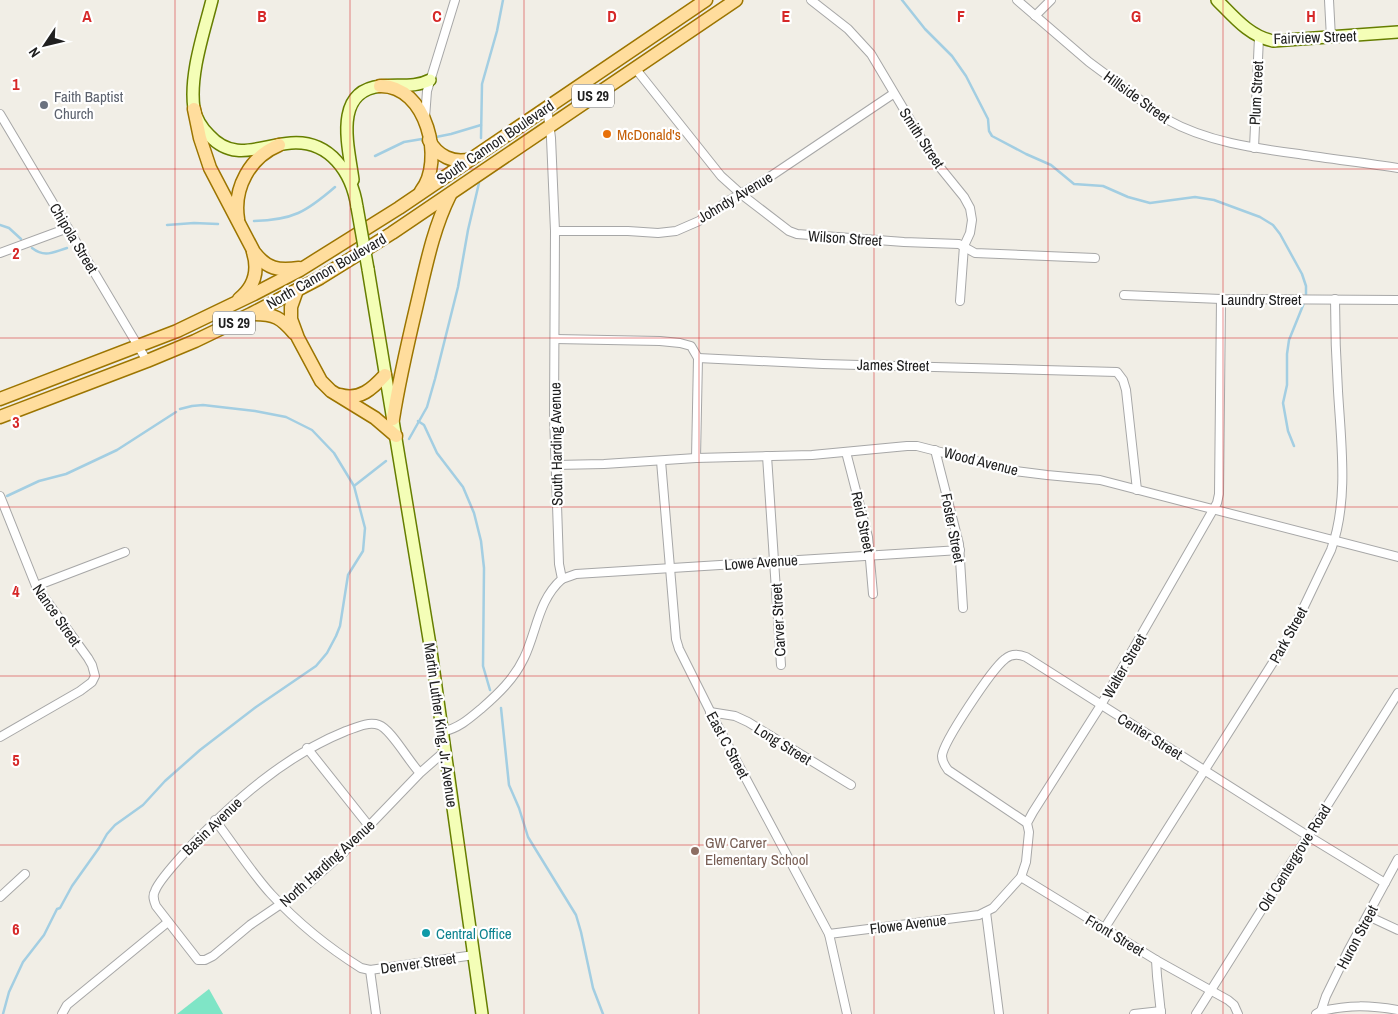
<svg xmlns="http://www.w3.org/2000/svg" width="1398" height="1014" font-family="'Archivo Narrow',sans-serif">
  <rect width="100%" height="100%" fill="#f1eee6"/>
  <polygon fill="#7fe5c6" points="209,989 223,1014 177,1014"/>
  <g fill="none" stroke-linecap="round" stroke-linejoin="round">
    <g stroke="#a3cee2" stroke-width="2.5">
      <polyline points="902,0 925,29 952,56 966,76 988,119 989,131 992,136 1026,154 1051,165 1074,184 1103,186 1128,197 1150,203 1195,197 1214,200 1260,217 1273,225 1280,234 1302,274 1306,286 1306,298 1289,340 1287,354 1287,385 1283,403 1288,431 1294,446"/>
      <polyline points="436,137 451,134 481,125"/>
      <polyline points="481,138 482,84 497,31 503,0"/>
      <polyline points="375,156 404,142 422,139"/>
      <path d="M254,221C293,220 306,212 335,187"/>
      <polyline points="0,225 9,228 21,239"/>
      <polyline points="167,225 194,223 218,224"/>
      <path d="M32,248C45,258 53,252 67,248"/>
      <polyline points="418,421 424,425 437,453 463,487 474,513 481,541 484,568 483,666 490,690"/>
      <polyline points="409,439 427,407 435,379 458,287 468,230 479,183"/>
      <polyline points="354,486 386,461"/>
      <polyline points="7,496 39,481 66,474 117,450 176,412"/>
      <polyline points="501,708 509,785 519,808 528,837 576,915 581,932 593,988 603,1014"/>
      <polyline points="3,1014 9,992 23,962 44,935 57,909 60,908 72,886 99,848 107,834 115,825 143,805 165,781 200,750 256,707 316,666 327,653 336,636 340,626 348,575 363,551 365,528 354,486 334,453 312,430 286,417 255,411 203,405 192,406 180,409"/>
    </g>
    <g stroke="#a7a7a7" stroke-width="10">
      <g id="street">
        <polyline points="811,0 848,29 871,54 934,160 964,197 970,208 972,220 970,233 964,246 960,301"/>
        <path d="M1017,0L1089,62L1166,119C1207,142 1253,148 1299,154C1332,159 1365,163 1398,168"/>
        <polyline points="1329,0 1331,38"/>
        <polyline points="1035,16 1051,0"/>
        <polyline points="635,68 721,176 741,194 789,231 797,234 904,242 959,244 975,253 1095,258"/>
        <polyline points="0,114 147,361"/>
        <polyline points="425,118 427,91 455,0"/>
        <polyline points="1254,148 1259,37"/>
        <polyline points="555,231 628,231 658,233 676,231 699,221 728,201 768,178 893,94"/>
        <polyline points="0,253 68,228"/>
        <polyline points="1124,295 1221,299 1398,300"/>
        <polyline points="555,339 660,341 680,343 691,346 698,358 696,458"/>
        <polyline points="698,358 823,364 1117,372 1123,380 1126,390 1137,490"/>
        <polyline points="935,450 959,544 963,608"/>
        <polyline points="846,452 868,537 873,594"/>
        <polyline points="767,456 781,665"/>
        <polyline points="661,461 676,639 679,649 713,717 829,934 847,1014"/>
        <polyline points="555,465 604,464 696,458 812,455 907,446 917,446 1015,471 1047,475 1100,480 1398,557"/>
        <polyline points="0,496 36,586 88,658 92,665 95,676 92,682 80,691 0,737"/>
        <polyline points="562,579 576,574 960,550"/>
        <polyline points="36,586 125,552"/>
        <polyline points="710,712 735,716 748,722 851,785"/>
        <path d="M442,732C459,728 469,719 482,708C498,694 514,679 524,658C537,631 538,600 562,579L559,564L554,416L555,231L551,138L547,107"/>
        <polyline points="307,748 369,826"/>
        <path d="M420,773C409,762 391,729 379,725C368,721 355,728 346,731C284,756 233,802 188,849C179,859 159,880 155,891C152,896 154,901 156,906L198,960H205L213,956L250,925L300,891L343,853L420,773L445,751"/>
        <path d="M215,820C234,845 251,872 271,894C297,922 329,948 361,968L370,970L474,955"/>
        <path d="M1027,823L948,770C945,766 942,762 942,756C943,742 992,669 1005,659C1011,654 1019,654 1026,657L1308,836L1385,883"/>
        <polyline points="1021,877 1156,960 1228,1000 1234,1005 1238,1014"/>
        <polyline points="0,897 25,874"/>
        <polyline points="986,912 999,1014"/>
        <polyline points="1368,916 1398,930"/>
        <path d="M1104,929L1277,656L1299,617L1331,550C1349,501 1341,442 1338,391C1336,360 1335,330 1335,299"/>
        <polyline points="829,934 979,915 993,908 1021,877 1026,862 1029,832 1027,823 1033,812 1101,705 1217,503 1219,494 1221,299"/>
        <polyline points="1156,960 1157,976 1161,1014"/>
        <polyline points="370,970 376,1014"/>
        <path d="M1321,1011C1350,1005 1368,1005 1398,1010"/>
        <polyline points="62,1014 67,1005 168,922"/>
        <polyline points="1134,1014 1161,1011"/>
        <polyline points="1196,1014 1398,693"/>
        <polyline points="1316,1014 1321,1011 1326,996 1348,951 1398,859"/>
      </g>
    </g>
    <g stroke="#667e00" stroke-width="14">
      <g id="secondary">
        <path d="M212,0C204,32 189,75 194,109C196,118 202,128 209,135C234,163 261,145 291,143C330,140 352,173 357,207"/>
        <path d="M1217,0C1234,17 1249,36 1273,41L1398,32"/>
        <path d="M353,180C349,148 332,91 381,86C397,84 415,88 430,80"/>
        <polyline points="368,269 431,651 482,1014"/>
      </g>
    </g>
    <g stroke="#9c7500" stroke-width="15">
      <g id="primary">
        <path d="M380,86C427,85 445,162 421,191"/>
        <path d="M194,109L200,138L210,168L254,252C267,269 278,271 299,268"/>
        <path d="M429,140C437,156 454,164 471,159"/>
        <path d="M238,219C233,188 250,157 279,145"/>
        <polyline points="297,290 291,307 291,319 298,338 321,381 331,391 375,418 396,436"/>
        <path d="M239,299C254,287 259,271 253,252"/>
        <path d="M254,314C275,314 281,318 294,333"/>
        <path d="M340,395C360,401 373,388 385,375"/>
        <polyline points="0,399 177,331 254,294 300,270 399,208 706,0"/>
        <polyline points="0,417 147,361 195,341 251,314 320,278 392,233 736,0"/>
        <path d="M393,419C399,380 408,342 417,304C426,266 433,229 450,195"/>
      </g>
    </g>
    <use href="#street" stroke="#fff" stroke-width="8"/>
    <use href="#secondary" stroke="#f4feb7" stroke-width="11"/>
    <use href="#primary" stroke="#ffdd9d" stroke-width="12"/>
    <g stroke="#667e00" stroke-width="14" stroke-linecap="butt">
      <polyline id="secondary-bridge" points="357,207 368,269"/>
    </g>
    <use href="#secondary-bridge" stroke="#f4feb7" stroke-width="11"/>
  </g>
  <path fill="none" stroke="#d62828" stroke-width="1" stroke-opacity="0.55" d="M175,0V1014M350,0V1014M524,0V1014M699,0V1014M874,0V1014M1048,0V1014M1223,0V1014M0,169H1398M0,338H1398M0,507H1398M0,676H1398M0,845H1398"/>
  <circle fill="#6b7280" stroke="#fff" stroke-width="2" cx="44" cy="105" r="5"/>
  <circle fill="#e8710a" stroke="#fff" stroke-width="2" cx="607" cy="134" r="5"/>
  <circle fill="#8d6e63" stroke="#fff" stroke-width="2" cx="695" cy="851" r="5"/>
  <circle fill="#0f9aa8" stroke="#fff" stroke-width="2" cx="426" cy="933" r="5"/>
  <g text-anchor="middle" dominant-baseline="central" stroke-width="4.5" stroke-linejoin="round" paint-order="stroke">
    <g fill="#fff" stroke="#636363" stroke-width="1">
      <rect x="572" y="84.5" width="42" height="23" rx="4"/>
      <rect x="213" y="311.5" width="42" height="23" rx="4"/>
    </g>
    <g font-size="14" font-weight="bold" fill="#202020">
      <text x="593" y="96">US 29</text>
      <text x="234" y="323">US 29</text>
    </g>
    <g font-size="15" fill="#202020" stroke="#fff">
      <text transform="translate(1315 37) rotate(-2)">Fairview Street</text>
      <text transform="translate(1256 93) rotate(-87)">Plum Street</text>
      <text transform="translate(1137 97) rotate(36)">Hillside Street</text>
      <text transform="translate(922 138) rotate(57)">Smith Street</text>
      <text transform="translate(495 142) rotate(-34)">South Cannon Boulevard</text>
      <text transform="translate(735 197) rotate(-31)">Johndy Avenue</text>
      <text transform="translate(74 238) rotate(59)">Chipola Street</text>
      <text transform="translate(845 238) rotate(4)">Wilson Street</text>
      <text transform="translate(326 271) rotate(-30)">North Cannon Boulevard</text>
      <text x="1261" y="299">Laundry Street</text>
      <text transform="translate(893 365) rotate(1)">James Street</text>
      <text transform="translate(556 444) rotate(-91)">South Harding Avenue</text>
      <text transform="translate(981 461) rotate(14)">Wood Avenue</text>
      <text transform="translate(863 522) rotate(78)">Reid Street</text>
      <text transform="translate(953 528) rotate(79)">Foster Street</text>
      <text transform="translate(761 562) rotate(-4)">Lowe Avenue</text>
      <text transform="translate(57 615) rotate(55)">Nance Street</text>
      <text transform="translate(778 620) rotate(-93)">Carver Street</text>
      <text transform="translate(1288 635) rotate(-61)">Park Street</text>
      <text transform="translate(1124 666) rotate(-60)">Walter Street</text>
      <text transform="translate(441 725) rotate(82)">Martin Luther King, Jr. Avenue</text>
      <text transform="translate(1150 736) rotate(32)">Center Street</text>
      <text transform="translate(783 744) rotate(32)">Long Street</text>
      <text transform="translate(728 745) rotate(62)">East C Street</text>
      <text transform="translate(212 826) rotate(-44)">Basin Avenue</text>
      <text transform="translate(1294 858) rotate(-58)">Old Centergrove Road</text>
      <text transform="translate(327 863) rotate(-42)">North Harding Avenue</text>
      <text transform="translate(908 924) rotate(-7)">Flowe Avenue</text>
      <text transform="translate(1115 935) rotate(31)">Front Street</text>
      <text transform="translate(1357 937) rotate(-62)">Huron Street</text>
      <text transform="translate(418 963) rotate(-8)">Denver Street</text>
    </g>
    <g font-size="15" fill="#5b616d" stroke="#fff" text-anchor="start">
      <text x="54" y="96">Faith Baptist<tspan x="54" dy="17">Church</tspan></text>
    </g>
    <g font-size="15" fill="#c56008" stroke="#fff" text-anchor="start">
      <text x="617" y="134">McDonald's</text>
    </g>
    <g font-size="15" fill="#785e54" stroke="#fff" text-anchor="start">
      <text x="705" y="842">GW Carver<tspan x="705" dy="17">Elementary School</tspan></text>
    </g>
    <g font-size="15" fill="#0d838f" stroke="#fff" text-anchor="start">
      <text x="436" y="933">Central Office</text>
    </g>
  </g>
  <g font-size="16" text-anchor="middle" font-weight="bold" fill="#d62828" stroke="#fff" stroke-width="4.5" stroke-linejoin="round" paint-order="stroke">
    <text x="87" y="22">A</text>
    <text x="262" y="22">B</text>
    <text x="437" y="22">C</text>
    <text x="612" y="22">D</text>
    <text x="786" y="22">E</text>
    <text x="961" y="22">F</text>
    <text x="1136" y="22">G</text>
    <text x="1311" y="22">H</text>
    <text x="16" y="90">1</text>
    <text x="16" y="259">2</text>
    <text x="16" y="428">3</text>
    <text x="16" y="597">4</text>
    <text x="16" y="766">5</text>
    <text x="16" y="935">6</text>
  </g>
  <g transform="translate(45 45) rotate(235)" stroke="#ffffff" stroke-width="4" paint-order="stroke">
  <path d="M0-4L9 19L0 12L-9 19Z" fill="#202020"/>
  <text y="-8" font-size="14" font-weight="bold" text-anchor="middle" fill="#202020">N</text>
  </g>
</svg>
